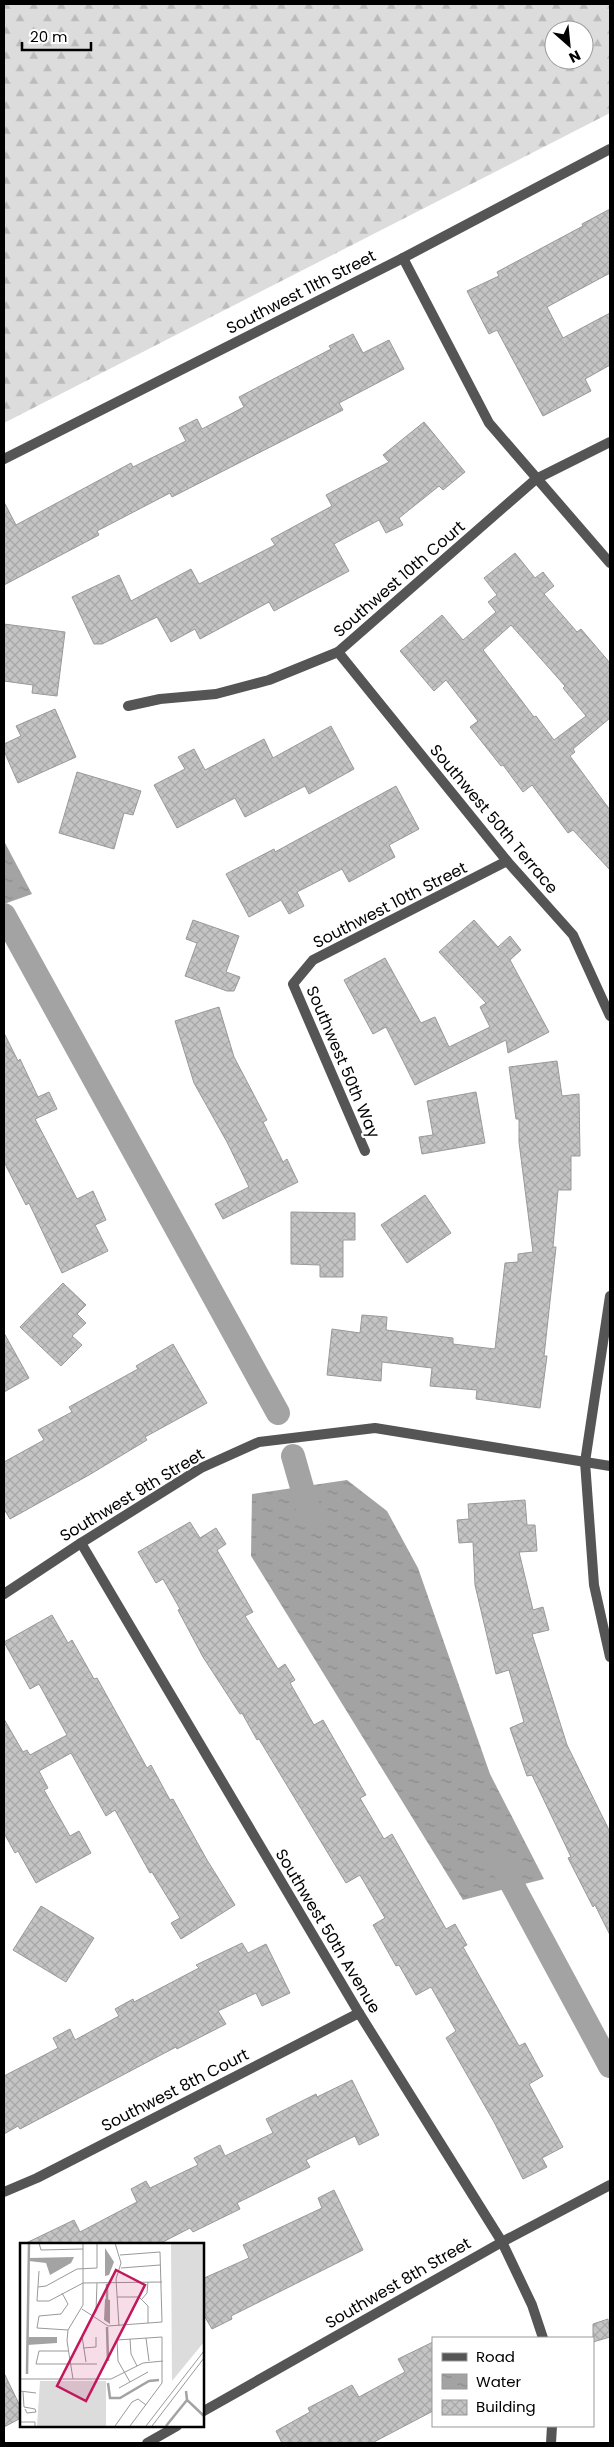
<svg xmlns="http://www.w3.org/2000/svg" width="614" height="2447" font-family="Poppins,sans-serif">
  <defs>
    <pattern id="forest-firs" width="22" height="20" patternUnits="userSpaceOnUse" patternTransform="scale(1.25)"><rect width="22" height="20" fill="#dcdcdc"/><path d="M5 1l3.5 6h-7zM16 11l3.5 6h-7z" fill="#bbb"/></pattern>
    <pattern id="water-ripples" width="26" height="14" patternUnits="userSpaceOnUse" patternTransform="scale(1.25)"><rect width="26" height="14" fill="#a3a3a3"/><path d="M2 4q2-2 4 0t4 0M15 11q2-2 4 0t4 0" fill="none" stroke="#8b8b8b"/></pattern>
    <pattern id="building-cross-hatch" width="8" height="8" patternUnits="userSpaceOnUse" patternTransform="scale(1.25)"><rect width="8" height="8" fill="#c4c4c4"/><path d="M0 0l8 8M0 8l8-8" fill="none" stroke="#a7a7a7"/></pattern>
  </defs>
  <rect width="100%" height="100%" fill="#fff"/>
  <path fill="url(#forest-firs)" fill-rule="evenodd" d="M4,4H610V113L4,423ZM554,30H584V60H554Z"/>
  <g fill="url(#water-ripples)">
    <polygon points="4,841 32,894 4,904"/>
    <polygon points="347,1480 387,1511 418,1568 490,1774 544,1879 463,1900 251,1556 252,1494"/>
  </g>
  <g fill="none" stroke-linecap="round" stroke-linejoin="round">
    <g stroke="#a3a3a3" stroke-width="24">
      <polyline points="4,915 278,1413"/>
      <polyline points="293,1456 307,1505 313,1517"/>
      <polyline points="498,1858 610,2066"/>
    </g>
  </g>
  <g fill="url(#building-cross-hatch)" stroke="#999" fill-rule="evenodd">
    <polygon points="610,209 610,273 547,307 563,338 610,313 610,365 585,379 591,391 543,416 497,330 489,334 467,291 499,276 497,272 583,226 582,224"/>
    <polygon points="353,334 363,353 389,340 404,369 339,403 343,410 172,497 170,493 97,531 99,535 4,585 4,502 16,525 131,463 133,467 186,441 179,428 197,419 202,429 244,407 239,397 331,349 329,346"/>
    <polygon points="424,422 465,472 443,490 439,486 399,518 403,525 386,533 379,520 334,544 349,571 274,611 269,602 200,639 195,629 171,642 157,617 102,644 94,644 72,597 119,575 131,601 191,569 199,584 275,545 271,539 332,506 326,495 389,462 383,455"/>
    <path d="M515,553L535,578L543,572L554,586L544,594L577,632L581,629L610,663V718L573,749L575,752L570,756L610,810V870L573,830L568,833L532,785L523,792L503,765L501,766L470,727L478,721L446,680L434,691L400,651L442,615L463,640L496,612L488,602L497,595L484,578ZM511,625L565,686L563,688L586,716L554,740L536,716L534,717L483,650Z"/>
    <polygon points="4,624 65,632 57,696 32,693 33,685 4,681"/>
    <polygon points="55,709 76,757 18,783 4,751 4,744 21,736 16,726"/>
    <polygon points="331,726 354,769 309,794 305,786 245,817 235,798 177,828 154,785 185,769 178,757 194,749 205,770 264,739 273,758"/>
    <polygon points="77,772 141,791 133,815 124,813 114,849 59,833"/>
    <polygon points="396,786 419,829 389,845 395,857 349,882 342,869 297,892 304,906 289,914 281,900 249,917 226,874 274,849 275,852"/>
    <polygon points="193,920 239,936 226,972 240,977 234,991 227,991 185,976 197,943 186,939"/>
    <polygon points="474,920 498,947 510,936 521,950 510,960 549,1032 508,1053 506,1040 415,1085 386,1027 373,1034 344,980 385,958 421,1023 435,1017 449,1047 490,1027 480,1007 486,1003 439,952"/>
    <polygon points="219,1007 234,1057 267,1120 263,1122 283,1162 287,1159 298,1182 223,1219 215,1204 249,1187 227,1142 194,1083 175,1021"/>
    <polygon points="4,1033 18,1061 20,1059 38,1097 49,1092 57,1109 35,1119 77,1199 93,1191 106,1220 95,1225 108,1251 62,1273 29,1203 26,1205 4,1162"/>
    <polygon points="557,1061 562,1096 579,1094 580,1156 571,1156 571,1190 558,1190 553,1247 556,1247 544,1356 547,1356 540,1408 476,1399 477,1390 430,1386 432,1368 382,1362 381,1381 327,1375 332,1329 360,1333 362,1315 387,1317 386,1330 453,1338 453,1344 495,1349 505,1263 518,1262 518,1254 533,1252 519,1142 519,1119 516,1119 509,1067"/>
    <polygon points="476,1092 485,1143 422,1154 419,1137 433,1135 427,1101"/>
    <polygon points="425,1195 451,1233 407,1263 381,1225"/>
    <polygon points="291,1212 355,1213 355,1240 343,1240 343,1277 320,1277 320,1265 291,1264"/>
    <polygon points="63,1283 86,1305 77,1314 86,1323 72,1336 82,1345 61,1366 20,1327"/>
    <polygon points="4,1333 29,1378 4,1392"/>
    <polygon points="173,1344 207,1403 145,1437 147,1440 89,1475 10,1519 4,1509 4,1462 44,1440 38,1430 72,1412 69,1407 138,1369 136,1366"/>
    <polygon points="525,1500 527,1525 535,1525 537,1551 519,1552 533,1610 543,1607 549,1630 532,1634 567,1745 610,1832 610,1935 595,1905 593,1907 568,1858 571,1857 532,1775 527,1776 510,1728 524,1722 509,1670 496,1674 475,1585 473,1542 459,1543 457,1520 469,1519 468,1504"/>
    <polygon points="190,1522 200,1538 216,1528 226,1544 217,1550 253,1612 245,1616 278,1669 285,1664 295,1680 290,1683 314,1725 323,1720 366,1795 360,1798 384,1839 392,1834 446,1929 455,1924 467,1945 463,1947 519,2046 525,2043 543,2076 529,2084 563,2147 542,2158 547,2167 523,2179 494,2122 446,2038 456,2031 431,1987 416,1995 399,1965 396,1966 373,1925 385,1918 360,1875 346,1883 259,1739 257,1740 242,1713 240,1714 203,1657 178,1610 180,1609 163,1579 156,1583 138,1552"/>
    <polygon points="52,1615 68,1643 72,1640 94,1679 97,1678 147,1768 151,1765 170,1800 173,1799 207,1860 235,1905 181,1939 171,1923 180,1918 152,1872 150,1873 115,1810 106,1816 71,1753 39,1771 48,1788 44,1790 70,1836 79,1831 91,1853 36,1883 18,1851 15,1853 4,1833 4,1719 23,1752 27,1750 30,1755 67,1735 39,1684 30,1689 4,1642"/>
    <polygon points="41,1906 94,1938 66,1982 13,1950"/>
    <polygon points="242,1943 248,1953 266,1944 290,1993 262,2006 256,1993 218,2011 226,2024 177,2049 176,2047 20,2129 18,2126 4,2134 4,2076 58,2048 53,2038 70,2029 75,2040 119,2016 115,2009 133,1999 134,2002 199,1968 196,1965"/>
    <polygon points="352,2080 379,2135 359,2145 355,2136 306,2160 310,2167 237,2203 240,2209 193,2232 190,2228 159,2244 24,2244 74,2220 80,2232 137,2202 131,2189 146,2181 150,2188 198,2165 194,2158 220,2145 225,2156 273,2133 266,2119 316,2094 317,2097"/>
    <polygon points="334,2190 363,2250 231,2316 232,2319 212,2329 202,2312 202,2279 249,2258 243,2245 322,2208 318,2198"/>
    <polygon points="608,2319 610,2337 593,2342 593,2324"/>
    <polygon points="433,2342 433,2411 372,2443 282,2443 276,2431 310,2412 308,2408 352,2385 359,2397 405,2372 398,2359"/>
    <polygon points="4,2373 21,2408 21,2418 4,2427"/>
  </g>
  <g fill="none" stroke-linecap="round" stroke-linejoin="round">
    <g stroke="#555" stroke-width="10">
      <polyline points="403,258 489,423 610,563"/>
      <polyline points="4,459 403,258 610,149"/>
      <polyline points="338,652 507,861 573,935 610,1016"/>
      <polyline points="128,706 160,699 216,694 269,680 338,652 536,479 610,442"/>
      <polyline points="365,1151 293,984 313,960 507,861"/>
      <polyline points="610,1296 585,1462 594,1585 610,1657"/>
      <polyline points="81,1543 359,2013 502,2242 532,2305 543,2338"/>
      <polyline points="4,1594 81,1543 201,1468 259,1442 375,1428 610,1466"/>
      <polyline points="4,2192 37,2178 359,2013"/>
      <polyline points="202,2412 502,2242 610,2185"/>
      <polyline points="147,2443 177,2426"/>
      <polyline points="551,2443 552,2426"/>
    </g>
  </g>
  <g text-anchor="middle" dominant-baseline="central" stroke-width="4.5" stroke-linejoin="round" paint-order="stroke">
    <g font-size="16" fill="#000" stroke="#fff">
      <text transform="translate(301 292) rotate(-27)">Southwest 11th Street</text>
      <text transform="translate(399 579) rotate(-41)">Southwest 10th Court</text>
      <text transform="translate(494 819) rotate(50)">Southwest 50th Terrace</text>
      <text transform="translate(390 905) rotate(-27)">Southwest 10th Street</text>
      <text transform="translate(343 1062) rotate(67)">Southwest 50th Way</text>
      <text transform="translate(132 1495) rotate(-31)">Southwest 9th Street</text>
      <text transform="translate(328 1931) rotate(59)">Southwest 50th Avenue</text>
      <text transform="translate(175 2090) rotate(-27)">Southwest 8th Court</text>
      <text transform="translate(398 2283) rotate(-30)">Southwest 8th Street</text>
    </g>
  </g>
  <g transform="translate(20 2243)">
    <rect width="184" height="184" fill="#fff"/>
    <path d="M20,138H86V183H17Z" fill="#dcdcdc"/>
    <path d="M151,0H184V99L152,138Z" fill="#dcdcdc"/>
    <path d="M85,5L94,19L89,32L85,33ZM54,14L51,20L30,32L26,20L9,18V15ZM85,56L90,57V81L84,77ZM9,94H37V100L7,102Z" fill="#a3a3a3"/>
    <path fill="none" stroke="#a3a3a3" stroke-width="2.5" d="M87,41V59M87,84L88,118M7,131L9,0M88,140L90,155H100L129,138L139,137M166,148L167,157L184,173M146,183L167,157"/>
    <path fill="none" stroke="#999" stroke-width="1" d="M19,0L21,7L63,6M95,0L101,20L96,36L99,83M101,25L140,22M19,28L17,58H29L63,40L142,39M18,44L26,43L57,26L77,25V0M42,50L48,61L41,71L19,73L17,85L48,87M97,54H119L128,63V80M122,56L127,50L128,39M62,66L88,83L142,79L140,9L100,12M126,95L129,118M110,96L111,111L117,123M63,105L76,104V94M48,108H19L16,121H77M66,119L62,93L76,68L77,40M0,136H91L123,120L143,118M53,136L47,98L48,87L63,62V0M99,145L128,129M0,148L16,150M3,149L4,164L15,166L16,169L7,170L5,166M0,179H15V183M95,183L112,159L118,156L126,162M110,183L142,140V94L97,97L98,118L110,139M126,183L184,108M132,183L184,115"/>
    <path fill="#c2185b" fill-opacity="0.15" stroke="#c2185b" stroke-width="2.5" d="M96,27L125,42L66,158L37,143Z"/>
    <rect width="184" height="184" fill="none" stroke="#000" stroke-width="2.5"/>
  </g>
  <rect width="614" height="2447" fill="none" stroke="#000000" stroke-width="10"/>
  <rect x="432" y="2337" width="162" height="90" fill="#ffffff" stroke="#999999"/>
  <rect x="442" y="2353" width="25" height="8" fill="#555555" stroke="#999999"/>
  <text x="476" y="2362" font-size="15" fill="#000000">Road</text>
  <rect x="442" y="2374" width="25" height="15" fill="url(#water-ripples)" stroke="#999999"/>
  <text x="476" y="2387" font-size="15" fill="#000000">Water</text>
  <rect x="442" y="2400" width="25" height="15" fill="url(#building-cross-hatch)" stroke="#999999"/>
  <text x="476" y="2412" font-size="15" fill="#000000">Building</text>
  <g transform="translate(569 45) rotate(153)"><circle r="24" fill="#ffffff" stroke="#999999"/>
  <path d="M0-4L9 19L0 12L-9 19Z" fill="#000000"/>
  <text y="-8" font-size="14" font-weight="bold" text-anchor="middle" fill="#000000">N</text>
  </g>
  <path d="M22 42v8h69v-8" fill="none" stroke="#000000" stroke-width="2.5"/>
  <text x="30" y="42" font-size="15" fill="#000000" stroke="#ffffff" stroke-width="4" paint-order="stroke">20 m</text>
</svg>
